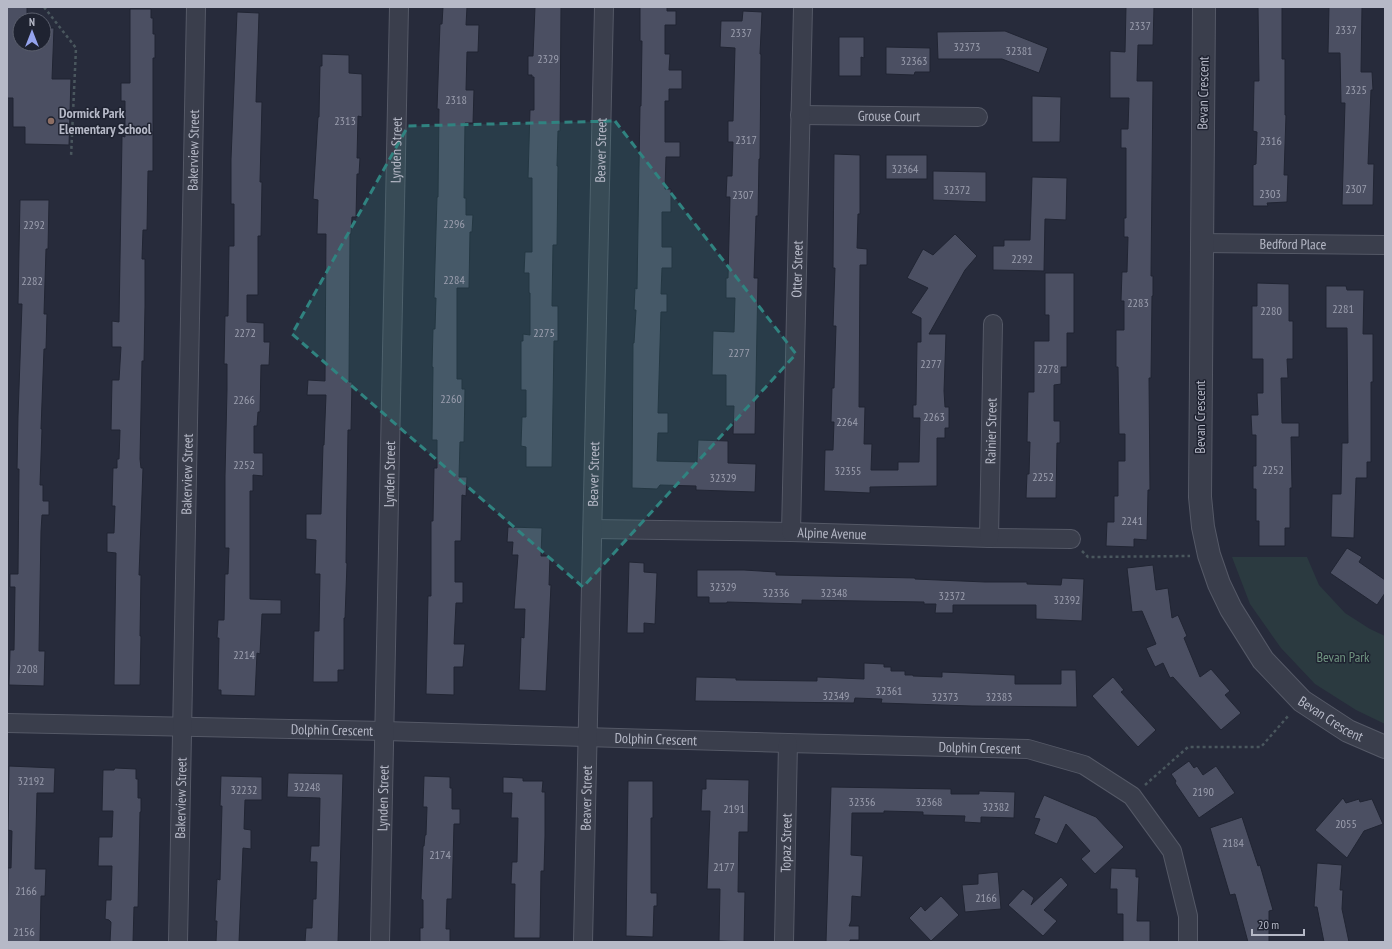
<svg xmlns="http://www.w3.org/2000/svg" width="1392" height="949" font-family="'PT Sans Narrow',sans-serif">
  <rect width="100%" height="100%" fill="#272b3b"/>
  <polygon fill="#2b3a40" points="1232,557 1307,557 1319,585 1345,613 1370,629 1385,636 1385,724 1356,710 1315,684 1281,648 1250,604"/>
  <g fill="#4b4f62" stroke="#212533">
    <polygon points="7,7 27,7 27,20 20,20 20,44 44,44 44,28 54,28 52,79 71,79 69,145 25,144 25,127 13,127 13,98 7,98"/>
    <polygon points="443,7 467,7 466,25 479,25 478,52 467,52 466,90 474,90 473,123 465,123 464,198 466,198 466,215 473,215 472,232 470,232 469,288 457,288 457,379 462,379 462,389 465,389 464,442 460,442 459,477 467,477 466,496 462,495 461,541 455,541 455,582 463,582 463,603 456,603 454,644 465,644 463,667 454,667 454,695 426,694 428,596 431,596 431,521 433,521 434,468 437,468 437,440 432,440 433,367 432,367 433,329 435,329 436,298 434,298 437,197 438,197 439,109 437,109 440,24 442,24"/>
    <polygon points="535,7 561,7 560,131 558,131 557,166 558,166 557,245 553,245 552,306 558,306 558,341 554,341 552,467 526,467 526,447 521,446 522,417 526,417 526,390 521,390 521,341 523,341 523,334 530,335 530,293 529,293 529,273 524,273 525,252 532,252 532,178 528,178 530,110 534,110 534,77 532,77 532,75 528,75 528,56 533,56"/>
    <polygon points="640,7 667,7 667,11 676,11 676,25 665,25 665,54 670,54 669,70 682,70 682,89 669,89 669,101 665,101 665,142 680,142 680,157 666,157 665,189 671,189 671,212 662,212 662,247 672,247 672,268 662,268 661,294 667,294 667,312 661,312 658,413 668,413 668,433 658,433 657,461 697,462 698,440 728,441 728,463 756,464 755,492 696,490 696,486 660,485 657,489 632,488 633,343 634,343 636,310 634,310 635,288 637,289 640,106 641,106 642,41 640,41"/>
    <polygon points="1126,7 1154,7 1153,45 1138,45 1137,81 1153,81 1151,276 1153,276 1153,296 1152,296 1151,378 1149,378 1150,490 1148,490 1147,540 1134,539 1134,547 1106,546 1107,522 1114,522 1114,496 1118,496 1118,461 1125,461 1125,434 1119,434 1118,367 1116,367 1116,330 1124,330 1124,301 1121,301 1122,272 1127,272 1128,237 1124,237 1124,218 1126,218 1126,148 1121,148 1121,129 1128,129 1129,98 1110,98 1110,51 1125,52"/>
    <polygon points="1258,7 1282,7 1282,59 1285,59 1285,115 1286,115 1284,175 1288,175 1287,202 1267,203 1268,206 1253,206 1253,165 1256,164 1257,132 1253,131 1254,81 1259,81"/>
    <polygon points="1329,7 1362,7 1361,72 1372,72 1373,90 1371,90 1368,164 1374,164 1373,205 1342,205 1345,103 1341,103 1340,53 1328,53"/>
    <polygon points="130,9 151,9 151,18 153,18 153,34 155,34 155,58 153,58 153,171 148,171 147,230 143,230 142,259 145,259 145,306 144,361 142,361 140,459 141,468 143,468 139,575 141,575 140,636 141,636 140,685 114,685 116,553 107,552 107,533 114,533 115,506 112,506 113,468 117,468 117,459 119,459 120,430 111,430 112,380 119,380 121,347 112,347 112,321 119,322 122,136 125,137 125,101 121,101 121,83 130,83"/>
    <polygon points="743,11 762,12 760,54 761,54 760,159 759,159 758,216 756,216 754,278 758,278 755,434 733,434 734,406 726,406 726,375 712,375 713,331 734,332 735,298 726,298 726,278 728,278 730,197 726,197 727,176 732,176 733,142 728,142 728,121 733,121 735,48 720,47 721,21 742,21"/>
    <polygon points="237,12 259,13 256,102 262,102 260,182 262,182 261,236 258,236 258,295 247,295 247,322 264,323 264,342 270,342 269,365 261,365 260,412 258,412 257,426 254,426 254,453 263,453 263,476 253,475 253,491 250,491 250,599 281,600 281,614 262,614 260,654 257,653 255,696 221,695 221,690 218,690 219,638 217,638 218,620 224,620 225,574 228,574 229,548 225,548 225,476 227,390 227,364 224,364 225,316 228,316 229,246 234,246 234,204 231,204 231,159"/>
    <polygon points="1005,31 1048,48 1039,73 1002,59 938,59 937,32"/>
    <polygon points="839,37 864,37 864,58 861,57 861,76 839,76"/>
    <polygon points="886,47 930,48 930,72 915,72 914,75 886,74"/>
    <polygon points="322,54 349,55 349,73 362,74 362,117 358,116 357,158 360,158 359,174 357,174 356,217 352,217 351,234 350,234 349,382 352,382 351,430 348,430 346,563 347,563 345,618 344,618 344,670 338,670 338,682 313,682 314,631 319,631 320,574 315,574 316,540 306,539 306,514 321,514 323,445 324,445 326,395 307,395 308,380 325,381 326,234 317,234 318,200 313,199 318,117 319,117 320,66 322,66"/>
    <polygon points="1032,96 1061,97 1060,142 1032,142"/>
    <polygon points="834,154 860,155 860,214 858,214 857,248 867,249 867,265 860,265 859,407 865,407 864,444 872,444 871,470 898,470 898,462 919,462 920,418 913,418 913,405 916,405 917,342 921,342 921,318 911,313 928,288 907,278 923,249 933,255 955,234 977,256 965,270 929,334 946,334 944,391 945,407 949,407 949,428 945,428 945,438 937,438 937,486 870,487 870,493 824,491 825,450 833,450 834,422 831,422 832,388 834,388 836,326 833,326 835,268 833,268"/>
    <rect x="886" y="155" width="41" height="24"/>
    <polygon points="933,171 986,172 986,202 933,200"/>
    <polygon points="1032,177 1067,178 1066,220 1045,219 1044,271 993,270 993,246 1004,246 1004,240 1030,240"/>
    <polygon points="20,200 49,200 48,249 46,249 44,314 47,314 46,349 44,349 41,429 42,429 40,485 43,485 43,501 49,501 49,515 42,515 41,531 39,651 45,651 44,686 9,685 10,650 14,650 15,587 10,587 10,574 18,574 19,469 17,469 18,416 22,304 18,304"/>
    <polygon points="1045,273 1074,273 1074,333 1067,333 1067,367 1061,367 1061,384 1054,385 1054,421 1060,421 1060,443 1057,443 1056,498 1026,498 1027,474 1029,474 1030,442 1027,442 1028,392 1034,392 1034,341 1049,341 1049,315 1045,315"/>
    <polygon points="1257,283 1289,284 1289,321 1293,321 1293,359 1287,359 1288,378 1281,378 1282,423 1299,423 1299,437 1291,437 1292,488 1290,488 1290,528 1285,528 1285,546 1259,546 1259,521 1256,521 1256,489 1253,489 1253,466 1256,466 1256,435 1252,435 1251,415 1258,415 1257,393 1263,393 1263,359 1252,359 1252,306 1257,306"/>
    <polygon points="1326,286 1346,286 1347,290 1364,290 1363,334 1373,334 1373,382 1371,382 1371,462 1367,462 1367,478 1356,478 1354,538 1331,537 1332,494 1341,494 1342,443 1348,443 1347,328 1326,328"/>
    <polygon points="508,527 542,528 541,556 550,556 549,585 551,585 546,691 519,690 521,637 524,638 525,609 514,609 518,555 512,555 513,542 507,542"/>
    <polygon points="1347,548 1362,557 1359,562 1385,580 1385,593 1377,605 1330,573"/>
    <polygon points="629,562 644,563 644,572 657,573 655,624 644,623 644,633 627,633"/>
    <polygon points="1153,565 1156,590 1168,588 1172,618 1178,615 1187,636 1184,638 1200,677 1211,669 1230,691 1225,695 1241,713 1221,730 1173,677 1170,678 1163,663 1155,667 1146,648 1156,644 1142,611 1132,612 1127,568"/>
    <polygon points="697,570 744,570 776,572 776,575 915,578 915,579 985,582 1027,582 1027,584 1061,585 1062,578 1084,579 1082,621 1036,619 1036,605 953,605 953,613 935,613 936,604 924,604 924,602 802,600 802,604 727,602 727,603 709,603 709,597 697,597"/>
    <polygon points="864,663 884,664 884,667 891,667 891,671 905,671 905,675 913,675 913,676 942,677 942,672 1015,675 1015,684 1061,684 1061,670 1076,670 1077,707 972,706 881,703 882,699 855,698 854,703 695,701 696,677 736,678 736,680 817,681 817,677 864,679"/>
    <polygon points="1113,677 1124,690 1121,692 1156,730 1138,747 1092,696"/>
    <polygon points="1189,761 1194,768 1197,766 1203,775 1216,766 1235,793 1199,818 1175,783 1176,781 1171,774"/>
    <polygon points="9,766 55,768 54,793 37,793 35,869 46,869 45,896 41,896 40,942 7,942 8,868 11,868 12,831 8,830"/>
    <polygon points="115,768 136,769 136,779 138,779 138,798 141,798 141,812 140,812 138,907 134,907 133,942 110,942 111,922 109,920 105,919 106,900 111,900 112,866 98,866 99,837 112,837 113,811 102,811 103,770 114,770"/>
    <polygon points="288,773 343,774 338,942 305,942 306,928 312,928 313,899 316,899 317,862 310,862 311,846 319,846 320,798 287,797"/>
    <polygon points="221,776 262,777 262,800 245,800 244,829 251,830 251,849 243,848 239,942 216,942 217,921 215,921 217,879 220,880 222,806 220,806"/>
    <polygon points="424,776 450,777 450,788 452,788 452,809 460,809 460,824 454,824 452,899 447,899 446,929 450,929 450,942 420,942 420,928 423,928 423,900 421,899 423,846 424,846 425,835 426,835 427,807 423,807"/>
    <polygon points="503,777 523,778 523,781 543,781 542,792 545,792 545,836 544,871 541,871 540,938 514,938 515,884 511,884 512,862 517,862 518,818 511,818 512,793 503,793"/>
    <polygon points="706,779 749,780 748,832 739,832 738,892 745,892 744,942 719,941 720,889 707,889 710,811 701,811 702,789 706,789"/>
    <polygon points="628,781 653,781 653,818 651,818 651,893 657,893 657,906 654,906 653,937 626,936"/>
    <polygon points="831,787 951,789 951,794 979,794 979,791 1015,792 1014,818 981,817 981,823 964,822 965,816 923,815 923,812 884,811 884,813 852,813 851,855 863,856 861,897 852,896 851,921 849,926 859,926 859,940 850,940 850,942 826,942"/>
    <polygon points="1044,795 1096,817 1124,847 1095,874 1081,859 1090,851 1066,824 1057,844 1034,834 1040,819 1034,818"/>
    <polygon points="1343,798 1346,803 1359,799 1360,802 1372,799 1383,824 1364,831 1347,858 1315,830"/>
    <polygon points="1242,817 1258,866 1260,865 1273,910 1269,911 1269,942 1248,942 1235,894 1230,895 1210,828"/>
    <polygon points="1317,863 1342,865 1340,890 1343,890 1342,909 1349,942 1324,942 1317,907 1314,907"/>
    <polygon points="1111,868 1136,869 1136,877 1139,877 1137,921 1150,921 1150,942 1123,942 1123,914 1117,914 1117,889 1110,889"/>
    <polygon points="998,872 1001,909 965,912 962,885 978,884 978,874"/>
    <polygon points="1061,877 1068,885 1044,910 1057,921 1043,936 1008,905 1023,889 1034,898 1031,905"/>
    <polygon points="941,896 959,915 931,941 909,918 921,906 925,911"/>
  </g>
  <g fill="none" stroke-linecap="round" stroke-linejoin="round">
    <g stroke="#555967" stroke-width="20">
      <g id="minor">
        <path id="s1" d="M800,115L978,117"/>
        <path id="s2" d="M1201,243L1385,245"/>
        <path id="s3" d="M593,529L791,532L989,538L1071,539"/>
        <path id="s4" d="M791,532L803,7"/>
        <path id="s5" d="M989,538L993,324"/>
        <path id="s6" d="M7,723L385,731L788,743L1028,749L1084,765L1132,796L1172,851L1188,916V942"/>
        <path id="s7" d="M178,942L196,7"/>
        <path id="s8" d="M380,942L399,7"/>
        <path id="s9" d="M583,942L604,7"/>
        <path id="s10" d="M784,942L788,743"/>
      </g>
    </g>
    <g stroke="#555967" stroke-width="24">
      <g id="tertiary">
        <path id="s11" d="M1204,7L1200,497L1203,527L1209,555L1219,584L1231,609L1263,660L1302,701L1348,731L1385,747"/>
      </g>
    </g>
    <g stroke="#4a575e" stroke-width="2.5" stroke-dasharray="3 3" stroke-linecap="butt">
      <polyline points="44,7 76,48 71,157"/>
      <polyline points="1082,551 1088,557 1190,556"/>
      <polyline points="1145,785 1188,747 1261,747 1289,715"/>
    </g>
    <use href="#minor" stroke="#3a3e4c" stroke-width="18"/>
    <use href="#tertiary" stroke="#3a3e4c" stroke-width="22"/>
  </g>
  <path fill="#308380" fill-opacity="0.2" stroke="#308380" stroke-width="3" stroke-dasharray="8 5" stroke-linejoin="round" d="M615,121L796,354L583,587L292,334L408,126Z"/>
  <circle fill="#8d6e63" stroke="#1f2331" stroke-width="1.5" cx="51" cy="121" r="4"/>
  <g text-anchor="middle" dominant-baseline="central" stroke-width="3" stroke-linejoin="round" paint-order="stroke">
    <g font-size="12" fill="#9b9eae">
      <text x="1140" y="25">2337</text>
      <text x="1346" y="29">2337</text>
      <text x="741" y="32">2337</text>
      <text x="967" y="46">32373</text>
      <text x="1019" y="50">32381</text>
      <text x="548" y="58">2329</text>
      <text x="914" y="60">32363</text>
      <text x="1356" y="89">2325</text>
      <text x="456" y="99">2318</text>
      <text x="345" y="120">2313</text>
      <text x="746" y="139">2317</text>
      <text x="1271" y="140">2316</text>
      <text x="905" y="168">32364</text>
      <text x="1356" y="188">2307</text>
      <text x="957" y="189">32372</text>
      <text x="1270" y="193">2303</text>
      <text x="743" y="194">2307</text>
      <text x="454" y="223">2296</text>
      <text x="34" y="224">2292</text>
      <text x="1022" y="258">2292</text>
      <text x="454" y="279">2284</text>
      <text x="32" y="280">2282</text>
      <text x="1138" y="302">2283</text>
      <text x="1343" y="308">2281</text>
      <text x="1271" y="310">2280</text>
      <text x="245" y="332">2272</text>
      <text x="544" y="332">2275</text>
      <text x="739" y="352">2277</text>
      <text x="931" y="363">2277</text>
      <text x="1048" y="368">2278</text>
      <text x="451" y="398">2260</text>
      <text x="244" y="399">2266</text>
      <text x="934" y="416">2263</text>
      <text x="847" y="421">2264</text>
      <text x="244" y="464">2252</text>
      <text x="1273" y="469">2252</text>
      <text x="848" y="470">32355</text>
      <text x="1043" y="476">2252</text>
      <text x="723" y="477">32329</text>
      <text x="1132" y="520">2241</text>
      <text x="723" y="586">32329</text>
      <text x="776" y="592">32336</text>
      <text x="834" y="592">32348</text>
      <text x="952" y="595">32372</text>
      <text x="1067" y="599">32392</text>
      <text x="244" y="654">2214</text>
      <text x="27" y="668">2208</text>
      <text x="889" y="690">32361</text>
      <text x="836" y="695">32349</text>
      <text x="945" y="696">32373</text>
      <text x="999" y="696">32383</text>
      <text x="31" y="780">32192</text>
      <text x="307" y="786">32248</text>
      <text x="244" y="789">32232</text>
      <text x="1203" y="791">2190</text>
      <text x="862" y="801">32356</text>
      <text x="929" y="801">32368</text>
      <text x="996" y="806">32382</text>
      <text x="734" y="808">2191</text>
      <text x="1346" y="823">2055</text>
      <text x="1233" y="842">2184</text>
      <text x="440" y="854">2174</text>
      <text x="724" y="866">2177</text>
      <text x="26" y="890">2166</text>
      <text x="986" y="897">2166</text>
      <text x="24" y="931">2156</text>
    </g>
    <g font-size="14" fill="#b6b9c7" stroke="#1f2331">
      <text transform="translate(1203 93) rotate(-89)">Bevan Crescent</text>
      <text stroke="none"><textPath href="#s1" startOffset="89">Grouse Court</textPath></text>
      <text stroke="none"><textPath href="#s7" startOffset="792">Bakerview Street</textPath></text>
      <text stroke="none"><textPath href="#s8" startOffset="792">Lynden Street</textPath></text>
      <text stroke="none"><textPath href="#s9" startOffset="792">Beaver Street</textPath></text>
      <text stroke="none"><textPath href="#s2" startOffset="92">Bedford Place</textPath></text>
      <text stroke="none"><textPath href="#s4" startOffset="263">Otter Street</textPath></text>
      <text transform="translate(1200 417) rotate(-90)">Bevan Crescent</text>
      <text stroke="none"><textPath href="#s5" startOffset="107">Rainier Street</textPath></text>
      <text stroke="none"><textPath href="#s7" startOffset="468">Bakerview Street</textPath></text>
      <text stroke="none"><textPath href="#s8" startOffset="468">Lynden Street</textPath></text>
      <text stroke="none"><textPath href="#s9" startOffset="468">Beaver Street</textPath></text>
      <text stroke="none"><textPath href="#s3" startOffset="239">Alpine Avenue</textPath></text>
      <text stroke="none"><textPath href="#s11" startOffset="758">Bevan Crescent</textPath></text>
      <text stroke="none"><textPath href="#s6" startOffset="325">Dolphin Crescent</textPath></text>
      <text stroke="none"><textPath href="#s6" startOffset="649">Dolphin Crescent</textPath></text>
      <text stroke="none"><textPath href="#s6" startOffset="973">Dolphin Crescent</textPath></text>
      <text stroke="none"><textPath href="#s7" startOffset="144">Bakerview Street</textPath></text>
      <text stroke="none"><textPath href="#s8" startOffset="144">Lynden Street</textPath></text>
      <text stroke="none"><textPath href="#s9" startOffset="144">Beaver Street</textPath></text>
      <text stroke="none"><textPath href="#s10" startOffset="99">Topaz Street</textPath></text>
    </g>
    <g font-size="14" font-weight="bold" fill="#b6b9c7" stroke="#1f2331" text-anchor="start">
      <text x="59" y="113">Dormick Park<tspan x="59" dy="16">Elementary School</tspan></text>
    </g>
    <g font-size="14" fill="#709581" stroke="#1f2331">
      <text x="1343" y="657">Bevan Park</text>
    </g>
  </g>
  <rect width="1392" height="949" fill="none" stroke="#b6b9c7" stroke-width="16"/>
  <g transform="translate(32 32)"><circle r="19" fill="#1f2331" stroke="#5b5f6d"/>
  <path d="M0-3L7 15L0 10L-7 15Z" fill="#95a3ed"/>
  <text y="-6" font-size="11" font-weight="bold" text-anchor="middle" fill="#b6b9c7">N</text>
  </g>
  <path d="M1252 929v6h52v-6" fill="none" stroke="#b6b9c7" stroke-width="2"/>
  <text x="1258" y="929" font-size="12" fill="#b6b9c7" stroke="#1f2331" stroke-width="3" paint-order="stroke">20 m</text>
</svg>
